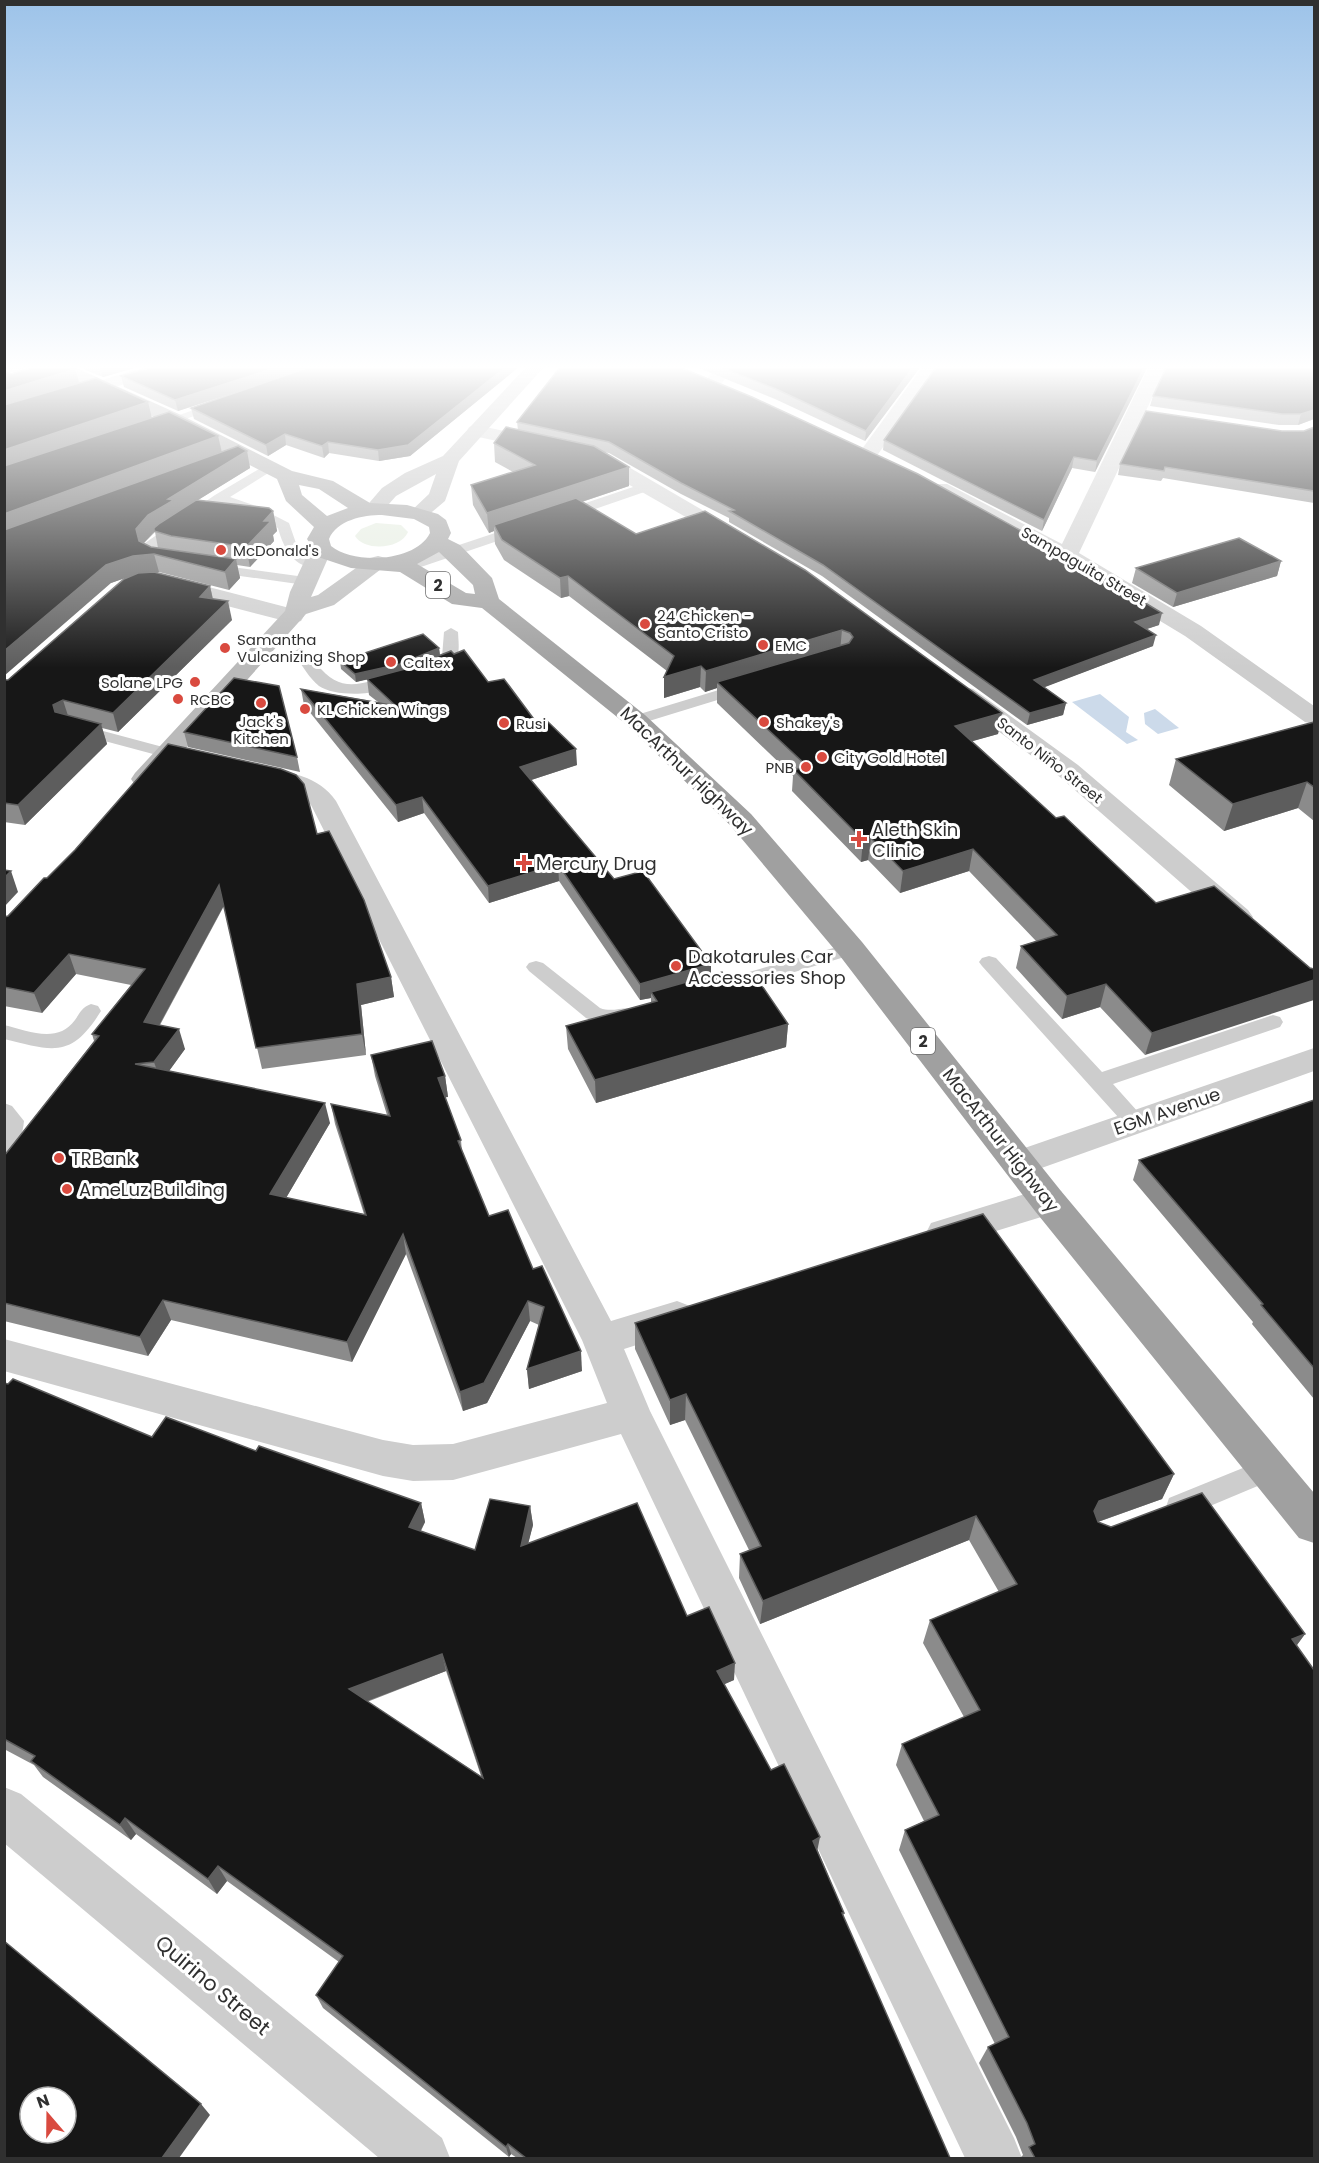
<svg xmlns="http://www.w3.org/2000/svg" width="1319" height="2163" font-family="Poppins,sans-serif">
  <rect width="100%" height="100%" fill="#fff"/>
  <path fill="#e4ecdf" d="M376,523L401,525L408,532C401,549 365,552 355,536L361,529Z"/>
  <g fill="#ccdaea">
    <polygon points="1100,694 1129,717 1126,732 1138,740 1127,744 1072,702"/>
    <polygon points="1155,709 1179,728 1158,734 1145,724 1144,713"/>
  </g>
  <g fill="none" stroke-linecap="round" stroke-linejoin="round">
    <g fill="#cdcdcd" fill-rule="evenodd">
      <polygon points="219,401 225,404 223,406 174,423 168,419"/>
      <path d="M269,463L275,467L273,470L230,497L256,506L289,523L298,549L320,560L322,563L320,566C295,572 283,547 278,528L246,512L221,503L157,548V553L173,559L175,562L173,565C162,568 150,562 143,554L145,543L215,495Z"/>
      <polygon points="648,482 654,486 653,489 569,518 564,519 557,515 559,512"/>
      <polygon points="522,524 527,525 529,528 527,531 412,570 402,570 400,567 402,564"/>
      <polygon points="210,564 305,577 312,581 305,585 205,571 203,568 205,565"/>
      <path d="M451,628L458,632C459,652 462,660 441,669C436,671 433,672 427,670L424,667L442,657L444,632Z"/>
      <path d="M300,648C308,651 312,658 317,664C340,695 362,683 394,675L402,680C388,696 336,698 319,686C309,678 303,666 295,656L292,653Z"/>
      <polygon points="745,682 750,684 753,687 750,690 636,725 628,720 630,717"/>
      <polygon points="77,724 174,750 176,753 168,758 71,732 69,729"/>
      <polygon points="851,943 858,945 861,949 858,953 728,992 721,990 718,985 721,980"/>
      <polygon points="989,956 996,958 1102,1072 1273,1015 1280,1017 1283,1022 1280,1027 1113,1084 1147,1122 1144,1128 1136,1130 1128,1128 982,966 979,962 982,958"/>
      <path d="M536,961L543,963L600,1008C613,1013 622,1006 635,1009L638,1014L635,1019L607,1026L586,1018L529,971L526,967L529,963Z"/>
      <path d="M91,1004L98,1006L101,1011C71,1059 54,1051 4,1039V1025C28,1031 58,1044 75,1020C80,1013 82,1007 91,1004Z"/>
      <path d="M4,1103L12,1106L24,1121C23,1134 18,1144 12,1156L4,1158Z"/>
      <polygon points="1270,1457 1279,1461 1283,1469 1279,1477 1179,1519 1169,1516 1166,1507 1169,1498"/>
    </g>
    <g fill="#cdcdcd" fill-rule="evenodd">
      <polygon points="4,366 26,366 23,370 4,374"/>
      <polygon points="147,366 172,366 169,370 4,422 4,411"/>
      <polygon points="718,366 736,366 720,385 708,385 705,381"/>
      <polygon points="923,366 941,366 876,457 862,457 859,453"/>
      <polygon points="1149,366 1167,366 1079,553 1201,626 1314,706 1314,724 1305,722 1185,636 1059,560 933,492 930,488 933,484 947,484 1062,544"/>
      <polygon points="476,425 550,441 553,445 550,449 543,451 469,435 467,431 469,427"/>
      <polygon points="591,449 608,455 740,532 744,536 740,540 733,542 726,540 584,459 581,455 584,451"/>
      <polygon points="170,577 301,611 304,616 301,621 293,623 162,589 159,584 162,579"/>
      <polygon points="964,687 973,689 1078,765 1248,910 1253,917 1248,924 1238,926 1228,924 1060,777 955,699 952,694 955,689"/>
      <path d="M261,766C289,772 319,776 336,801L611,1321L677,1301L690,1306L696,1317L690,1328L624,1349L650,1411L1014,2138L1022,2158H965L621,1434L453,1480L413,1481L383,1476L4,1371V1339L383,1440L413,1445L453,1444L607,1403L582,1340L311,805L292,790L252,780L248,774L252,768Z"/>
      <polygon points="1314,1048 1314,1071 1019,1176 1007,1172 1002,1163 1007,1154"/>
      <polygon points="1048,1187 1061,1191 1066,1201 1061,1211 944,1247 931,1243 926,1233 931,1223"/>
      <polygon points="4,1787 21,1794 442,2138 450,2158 379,2158 4,1843"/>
    </g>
    <g fill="#bababa" fill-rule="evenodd">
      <polygon points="527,366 545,366 459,461 445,501 426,517 419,519 412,517 409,513 429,494 436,474 396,496 381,513 374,515 367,513 364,509 382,488 405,473 443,456"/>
      <polygon points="321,543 329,544 332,549 311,597 318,595 370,558 378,556 386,558 389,563 334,605 306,614 153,785 144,787 135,785 131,779 135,773 285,611 290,592 310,549 313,544"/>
    </g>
    <path fill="#a0a0a0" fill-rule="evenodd" d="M50,366H72L181,415L292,471L333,481L370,503L407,505L438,514L446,520L451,533L448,539L460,545L492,578L499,599L645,715L751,814L862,942L1061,1191L1314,1493V1543L1299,1538L1035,1211L840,956L731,826L627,725L482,608L452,604L400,572L351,568L318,557L307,539L314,527L286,501L277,479L167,423L53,370ZM299,485L319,489L348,508L327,516L302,495ZM382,515L414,519L429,527L430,533C416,562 354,565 331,546L329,539C337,520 363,515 382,515ZM439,552L473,585L475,594L466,593L417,564Z"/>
  </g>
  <g fill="#8b8b8b" fill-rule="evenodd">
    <polygon points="82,366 141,366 103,377 83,369"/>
    <polygon points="520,366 410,456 379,461 329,453 324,458 286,445 268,456 194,419 191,408 276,379 178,411 124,387 121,376"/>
    <polygon points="561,366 1159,625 1146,629 1153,646 1044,687 1066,703 1063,715 1027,725 822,576 729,522 729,518 681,494 609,453 603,452 629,467 629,486 582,502 636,534 705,511 1002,713 998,734 972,741 1056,818 1156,903 1214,886 1145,1055 1100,1007 1062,1019 1016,968 1021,946 1036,941 969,871 900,893 868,860 861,862 792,791 793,776 717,703 717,688 705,692 700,687 664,698 667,671 569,596 561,598 504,560 495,544 494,531 489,533 473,505 471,485 513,472 495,462 494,443 518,430 517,422"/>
    <polygon points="694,366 921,366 865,441 775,399"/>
    <polygon points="1148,366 1095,472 1072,468 1042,531 883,450 884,440"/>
    <polygon points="1167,366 1314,419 1298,425 1279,425 1150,406 1153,396"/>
    <path d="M75,369L79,383L148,402L151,417L218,436L222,452L247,451L250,468L198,500L273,511L277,531L273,535L274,541L250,567L237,565L240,578L229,590L159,572H155L210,586L213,599L232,620L118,732L102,728L107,744L25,825L4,822V680H8L127,577L111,583L11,374ZM155,532L158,548L151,547L144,543Z"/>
    <polygon points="1314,427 1314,503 1163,478 1161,481 1118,475 1120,464 1282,431 1304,431"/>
    <polygon points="1281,561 1277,576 1173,607 1132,583 1136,568"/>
    <polygon points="439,648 440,655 488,682 536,722 577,765 531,780 614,879 711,975 729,981 788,1024 786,1047 596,1103 568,1049 566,1026 651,1003 651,998 640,1000 559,881 489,903 424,813 398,822 304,705 301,689 378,702 369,695 367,679 356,682 341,669 340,661"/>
    <polygon points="1314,722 1314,821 1298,808 1224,831 1169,785 1176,759"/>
    <polygon points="184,732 297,757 300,772 188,747"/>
    <polygon points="317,834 391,977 394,997 361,1005 366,1055 262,1069 224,906 160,1025 185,1049 169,1071 330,1123 286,1198 364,1214 335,1124 331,1104 387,1115 375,1076 371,1055 445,1076 448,1097 445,1097 461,1140 462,1152 489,1216 533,1269 582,1371 529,1389 527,1369 539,1325 530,1321 487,1403 463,1411 406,1254 352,1362 171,1320 148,1356 4,1321 4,1156 94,1041 92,1034 131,985 76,974 42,1013 4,1006 4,917 8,916 47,878"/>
    <polygon points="1314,1100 1314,1399 1252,1324 1253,1322 1133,1180 1139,1160"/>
    <polygon points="635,1323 1174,1474 1162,1499 1098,1522 1305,1634 1296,1646 1314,2158 1020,2158 1023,2155 1016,2137 979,2063 988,2047 995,2044 899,1850 905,1830 924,1821 896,1765 902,1744 964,1717 923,1643 930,1620 999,1592 969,1540 760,1624 739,1578 740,1554 749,1550 685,1420 670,1425 635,1349"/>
    <path d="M4,1383L152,1437L256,1451L421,1503L425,1522L421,1531L475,1550L530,1506L533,1525L528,1543L687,1616L734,1680L724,1684L771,1770L818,1851L844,1913L843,1916L950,2158H517L511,2154L509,2157L323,2008L316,1995L339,1962L227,1881L217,1894L136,1834L131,1840L43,1777L34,1765L4,1749ZM446,1671L481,1776L367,1702Z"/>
  </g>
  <g fill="#5d5d5d">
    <polygon points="105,366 141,366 103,377 100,367"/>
    <polygon points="281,366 315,366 178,411 175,400"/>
    <polygon points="507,366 520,366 410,456 379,461 378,450"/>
    <polygon points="914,366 921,366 865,441 866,431"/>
    <polygon points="1145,366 1148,366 1095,472 1097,461"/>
    <polygon points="75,369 80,385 4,408 4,391"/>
    <polygon points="148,402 152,418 4,468 4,450"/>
    <polygon points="1314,410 1314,419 1298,425 1301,414"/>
    <polygon points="285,434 286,445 268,456 266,445"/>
    <polygon points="218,436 222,453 4,533 4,514"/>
    <polygon points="328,442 329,453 324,458 322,446"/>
    <polygon points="247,451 250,468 177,513 178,517 153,533 141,546 136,529 148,515 168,499"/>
    <polygon points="1074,457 1072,468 1042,531 1044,520"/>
    <polygon points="629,467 629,486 497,530 494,525 494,531 489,533 487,513"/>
    <polygon points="273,511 277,531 273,535 274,541 250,567 246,547 264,521"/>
    <polygon points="154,554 159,572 137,574 111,583 4,676 4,651 106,565 133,556"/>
    <polygon points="236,559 240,578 229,590 225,572"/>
    <polygon points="1281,561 1277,576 1173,607 1177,593"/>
    <polygon points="568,576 569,596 561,598 560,578"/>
    <polygon points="210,586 214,605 200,597"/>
    <polygon points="228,601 232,620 118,732 113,713"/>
    <polygon points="1162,613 1159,625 1132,634 1135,622"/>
    <polygon points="842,630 840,651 717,682 717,688 705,692 706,671"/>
    <polygon points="1156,635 1153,646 1032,692 1034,680"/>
    <polygon points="439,648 440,656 401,672 356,682 355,674"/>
    <polygon points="701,666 700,687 664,698 664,677"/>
    <polygon points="63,700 69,719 59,724 53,705"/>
    <polygon points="1066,703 1063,715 1027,725 1030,713"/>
    <polygon points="1002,713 998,734 952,747 955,726"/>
    <polygon points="101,724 107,744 25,825 18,805"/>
    <polygon points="576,749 577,765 522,783 520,767"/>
    <polygon points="1307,782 1298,808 1224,831 1233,804"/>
    <polygon points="422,797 424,813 398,822 396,805"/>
    <polygon points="871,838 868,860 861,862 863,840"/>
    <polygon points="973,849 969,871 900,893 903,871"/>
    <polygon points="558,864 559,881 489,903 488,886"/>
    <polygon points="11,871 18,892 4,907 4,878"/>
    <polygon points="219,885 224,905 150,1042 144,1022"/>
    <polygon points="69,954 76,974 42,1013 34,993"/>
    <polygon points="711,964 711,980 651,992 651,998 640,1000 640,984"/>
    <polygon points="391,977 394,997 361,1005 366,1055 362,1034 357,984"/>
    <polygon points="1314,980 1314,1000 1145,1055 1152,1033"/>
    <polygon points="1106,984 1100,1007 1062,1019 1067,996"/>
    <polygon points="788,1024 786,1047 596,1103 595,1080"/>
    <polygon points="179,1029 185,1049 161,1082 154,1062"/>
    <polygon points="445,1076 448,1097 441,1098 438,1078"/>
    <polygon points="325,1103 330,1123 276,1215 270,1194"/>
    <polygon points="403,1234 406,1254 352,1362 347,1342"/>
    <polygon points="163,1300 171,1320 148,1356 140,1337"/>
    <polygon points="528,1301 530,1321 487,1403 463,1411 460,1392"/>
    <polygon points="581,1351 582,1371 529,1389 527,1369"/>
    <polygon points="686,1394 685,1420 670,1425 670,1400"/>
    <polygon points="1174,1474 1162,1499 1089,1525 1094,1511 1099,1501"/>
    <polygon points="421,1503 425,1522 413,1545 409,1527"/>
    <polygon points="530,1506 533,1525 523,1564 521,1546"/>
    <polygon points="976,1516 969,1540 760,1624 763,1601"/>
    <polygon points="1305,1634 1289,1656 1292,1639"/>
    <polygon points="442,1654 446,1671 354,1706 349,1689"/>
    <polygon points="735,1663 734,1680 716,1688 717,1671"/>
    <polygon points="125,1818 136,1834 131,1840 120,1825"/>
    <polygon points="820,1837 817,1852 813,1841"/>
    <polygon points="218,1866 227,1881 217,1894 208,1879"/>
    <polygon points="201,2104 210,2115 179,2158 162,2158"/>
    <polygon points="508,2144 511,2154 509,2157 506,2147"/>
  </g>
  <g fill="#171717" stroke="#5d5d5d" stroke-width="1.5" fill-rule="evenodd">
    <polygon points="38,366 68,366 75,369 4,391 4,371 11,374"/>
    <polygon points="155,366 281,366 175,400 121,376"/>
    <polygon points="313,366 507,366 408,445 378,450 328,442 322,446 285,434 266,445 191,408"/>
    <polygon points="561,366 677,366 752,397 918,474 1078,562 1162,613 1135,622 1156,635 1034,680 1066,703 1030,713 823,565 729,511 734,510 681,483 609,442 517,422"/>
    <polygon points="718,366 914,366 866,431 776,389"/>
    <polygon points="937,366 1145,366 1097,461 1074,457 1044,520 884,440"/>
    <polygon points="1167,366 1314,366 1314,410 1301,414 1282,414 1153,396"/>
    <polygon points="96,378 148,402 4,450 4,405"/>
    <polygon points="1146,411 1282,431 1304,431 1314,427 1314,491 1165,467 1164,471 1120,464"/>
    <polygon points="169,412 218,436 4,514 4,466"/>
    <polygon points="506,427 594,446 629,467 487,513 471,485 535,465 494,443"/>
    <polygon points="238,446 247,451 168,499 174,500 148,515 136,529 139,541 151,547 236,559 225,572 154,554 133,556 106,565 4,651 4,530"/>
    <polygon points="576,498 636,534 705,511 805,570 1002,713 955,726 1056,818 1064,816 1156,903 1214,886 1310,968 1314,969 1314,980 1152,1033 1106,984 1067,996 1021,946 1057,935 973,849 903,871 871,838 863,840 794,770 807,766 717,682 849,643 853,637 850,633 842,630 706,671 701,666 664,677 674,656 568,576 560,578 502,540 494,525"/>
    <polygon points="196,500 269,508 273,511 264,521 271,521 246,547 171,536 154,531 154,528 160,523"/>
    <polygon points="1239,538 1281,561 1177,593 1136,568"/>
    <polygon points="154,572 210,586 200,597 228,601 113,713 63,700 53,705 55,712 101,724 18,805 4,803 4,680 8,680 124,579 138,573"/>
    <polygon points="423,634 439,648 400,664 355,674 340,661"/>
    <polygon points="464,650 488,682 504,679 536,722 545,719 576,749 520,767 614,879 643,871 711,964 640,984 558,864 488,886 422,797 396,805 301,689 396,706 367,679 405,669 451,651 454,654"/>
    <polygon points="234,678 279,686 297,757 184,732"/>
    <polygon points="1314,722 1314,787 1307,782 1233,804 1176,759"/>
    <polygon points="168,744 281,769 296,775 304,784 317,834 329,831 364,900 391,977 357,984 362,1034 256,1048 219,885 144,1022 179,1029 154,1062 135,1064 325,1103 270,1194 366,1215 331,1104 390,1116 371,1055 432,1041 445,1076 438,1078 461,1140 458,1141 489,1216 508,1210 533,1269 542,1266 581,1351 527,1369 544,1307 528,1301 484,1383 460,1392 403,1234 347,1342 163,1300 140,1337 4,1303 4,1156 99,1036 92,1034 145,969 69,954 34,993 4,987 4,917 8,916 44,878 47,878 75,850"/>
    <polygon points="4,870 11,871 4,878"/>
    <polygon points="722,972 729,981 754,974 788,1024 595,1080 566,1026 657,1001 651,992"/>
    <polygon points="1314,1100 1314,1368 1261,1305 1263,1304 1139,1160"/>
    <polygon points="983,1214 1174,1474 1099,1501 1094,1511 1098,1522 1111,1527 1202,1493 1305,1634 1292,1639 1314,1670 1314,2158 1035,2158 1029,2147 1035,2144 1027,2123 988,2047 1009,2037 905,1830 939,1815 902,1744 980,1710 930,1620 1017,1584 976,1516 763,1601 740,1554 761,1546 686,1394 670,1400 635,1323"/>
    <path d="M13,1379L152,1437L166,1417L256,1451L259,1446L421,1503L409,1527L475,1550L490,1499L530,1506L521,1546L637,1503L687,1616L709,1607L735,1663L717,1671L771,1770L784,1764L820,1837L813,1841L844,1913H842L950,2158H526L508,2144L506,2147L316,1995L343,1956L218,1866L208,1879L125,1818L120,1825L31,1761L35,1756L4,1739V1383L8,1384ZM442,1654L483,1778L349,1689Z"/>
    <path d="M4,1941L201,2104L162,2158H4ZM30,2097H66V2133H30Z"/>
  </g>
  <linearGradient id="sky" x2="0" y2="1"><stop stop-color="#9dc3e9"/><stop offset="0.55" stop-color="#fff"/><stop offset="1" stop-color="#fff" stop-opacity="0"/></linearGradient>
  <rect width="1319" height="668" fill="url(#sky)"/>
  <g fill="#d94a3f" stroke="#fff" stroke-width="2">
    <circle cx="221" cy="550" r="6"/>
    <circle cx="645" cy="624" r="6"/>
    <circle cx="763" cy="645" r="6"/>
    <circle cx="225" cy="648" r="6"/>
    <circle cx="391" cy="662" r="6"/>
    <circle cx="195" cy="682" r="6"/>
    <circle cx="178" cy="699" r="6"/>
    <circle cx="261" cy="703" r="6"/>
    <circle cx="305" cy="709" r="6"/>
    <circle cx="764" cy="722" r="6"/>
    <circle cx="504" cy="723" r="6"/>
    <circle cx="822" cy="757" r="6"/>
    <circle cx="806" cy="767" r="6"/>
    <path d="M856 830h6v6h6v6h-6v6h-6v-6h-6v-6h6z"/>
    <path d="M521 854h6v6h6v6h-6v6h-6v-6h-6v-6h6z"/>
    <circle cx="676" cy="966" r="6"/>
    <circle cx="59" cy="1158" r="6"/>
    <circle cx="67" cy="1189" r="6"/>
  </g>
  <g text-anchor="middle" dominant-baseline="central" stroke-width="6" stroke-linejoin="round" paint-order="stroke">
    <g font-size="15" fill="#303030" stroke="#fff" text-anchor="start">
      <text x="233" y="550">McDonald's</text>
      <text x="657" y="615">24 Chicken -<tspan x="657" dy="17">Santo Cristo</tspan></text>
      <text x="237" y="639">Samantha<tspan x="237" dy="17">Vulcanizing Shop</tspan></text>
      <text x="775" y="645">EMC</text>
      <text x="403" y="662">Caltex</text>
      <text x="183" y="682" text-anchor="end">Solane LPG</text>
      <text x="190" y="699">RCBC</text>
      <text x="317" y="709">KL Chicken Wings</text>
      <text x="261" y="721" text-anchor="middle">Jack's<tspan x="261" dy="17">Kitchen</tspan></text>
      <text x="776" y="722">Shakey's</text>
      <text x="516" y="723">Rusi</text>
      <text x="834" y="757">City Gold Hotel</text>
      <text x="794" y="767" text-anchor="end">PNB</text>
    </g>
    <g font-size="15" fill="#303030" stroke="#fff">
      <text transform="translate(1084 566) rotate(30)">Sampaguita Street</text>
      <text transform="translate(1050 760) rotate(38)">Santo Niño Street</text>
    </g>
    <g fill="#fff" stroke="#6e6e6e" stroke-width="1.5">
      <rect x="426" y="572" width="24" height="26" rx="4.5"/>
      <rect x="911" y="1028" width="24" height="26" rx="4.5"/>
    </g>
    <g font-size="16" font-weight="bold" fill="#303030">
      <text x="438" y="585">2</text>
      <text x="923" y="1041">2</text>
    </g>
    <g font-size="18" fill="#303030" stroke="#fff">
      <text transform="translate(687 771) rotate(44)">MacArthur Highway</text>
      <text transform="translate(1167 1111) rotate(-19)">EGM Avenue</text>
      <text transform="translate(1001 1140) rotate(52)">MacArthur Highway</text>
    </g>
    <g font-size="18" fill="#303030" stroke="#fff" text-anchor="start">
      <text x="872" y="829">Aleth Skin<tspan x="872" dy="21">Clinic</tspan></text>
      <text x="536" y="863">Mercury Drug</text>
      <text x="688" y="956">Dakotarules Car<tspan x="688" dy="21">Accessories Shop</tspan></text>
      <text x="71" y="1158">TRBank</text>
      <text x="79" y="1189">AmeLuz Building</text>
    </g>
    <g font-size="21" fill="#303030" stroke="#fff">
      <text transform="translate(213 1985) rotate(40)">Quirino Street</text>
    </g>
  </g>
  <rect width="1319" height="2163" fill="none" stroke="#303030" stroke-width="12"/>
  <g transform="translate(48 2115) rotate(340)"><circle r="28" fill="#ffffff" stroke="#acacac" stroke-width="1.5"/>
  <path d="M0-4.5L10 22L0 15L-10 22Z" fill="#d94a3f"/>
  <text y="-9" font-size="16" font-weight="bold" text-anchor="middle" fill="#303030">N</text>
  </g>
</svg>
